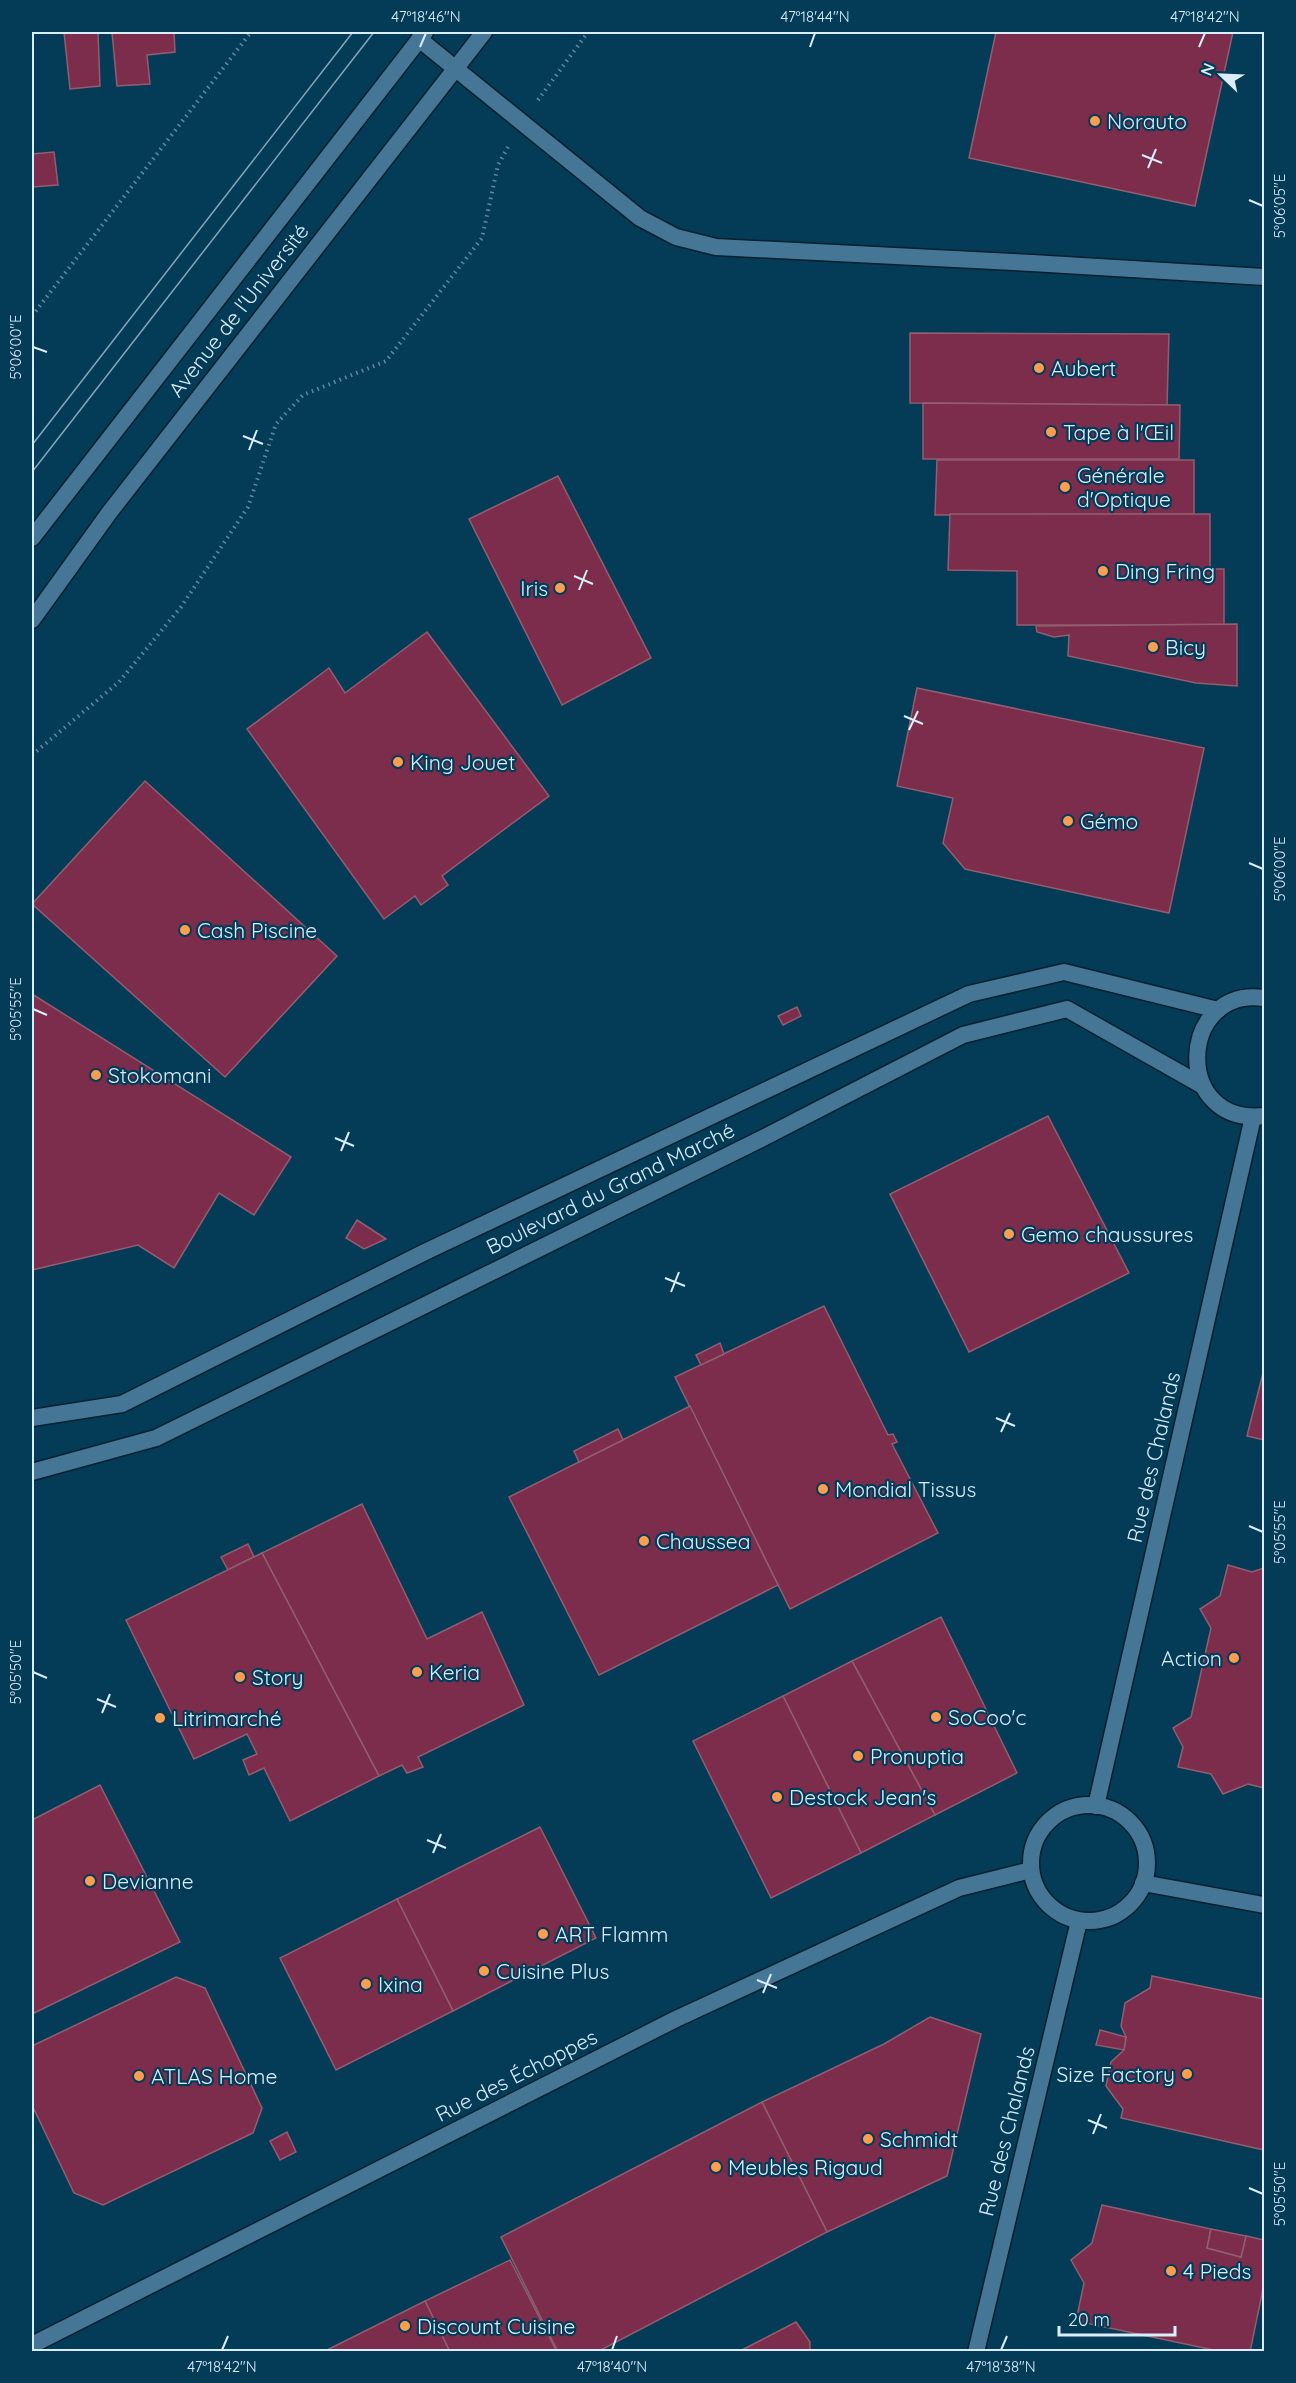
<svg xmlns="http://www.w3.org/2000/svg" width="1296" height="2383" font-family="Quicksand,sans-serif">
  <rect width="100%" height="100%" fill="#043b57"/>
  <g fill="#7c2d4c" stroke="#925e6f" stroke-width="1.5">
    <polygon points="64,32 98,32 100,86 70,89"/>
    <polygon points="112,32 174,32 175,52 147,55 150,84 117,86"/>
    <polygon points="996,32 1233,32 1195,206 969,158"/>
    <polygon points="54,152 58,185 32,187 32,154"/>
    <polygon points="910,333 1169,334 1167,405 910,403"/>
    <polygon points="923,403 1180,405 1179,459 923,459"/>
    <polygon points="937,460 1194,460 1194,514 935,515"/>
    <polygon points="558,476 651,658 562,705 469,519"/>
    <polygon points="950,514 1210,514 1210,569 1224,569 1224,625 1017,625 1017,571 948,570"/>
    <polygon points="1237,624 1237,686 1196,683 1068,656 1069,635 1054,637 1037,632 1036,626"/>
    <polygon points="427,632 549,796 442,876 448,885 421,905 415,896 384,919 247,729 329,668 345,693"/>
    <polygon points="917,688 1204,748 1169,913 965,869 943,843 953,798 897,786"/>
    <polygon points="145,781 337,956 225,1077 32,904"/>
    <polygon points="32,994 291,1157 254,1215 219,1193 174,1268 138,1245 32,1270"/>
    <polygon points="797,1007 801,1016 783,1025 778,1016"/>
    <polygon points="1048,1116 1129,1273 969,1352 890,1194"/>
    <polygon points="357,1220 386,1239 364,1249 346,1238"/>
    <polygon points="824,1306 888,1435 893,1434 897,1442 892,1444 938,1533 790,1609 675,1377"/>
    <polygon points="720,1343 724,1354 701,1365 696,1355"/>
    <polygon points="1264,1369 1264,1440 1247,1436"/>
    <polygon points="690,1406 778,1585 599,1675 509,1497"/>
    <polygon points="618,1429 623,1440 579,1462 574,1451"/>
    <polygon points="362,1504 427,1639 482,1612 524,1705 418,1757 423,1767 407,1773 402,1765 379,1776 262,1553"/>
    <polygon points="248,1544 254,1557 228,1570 221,1557"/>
    <polygon points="262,1553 379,1776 290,1821 264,1768 249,1775 243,1760 257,1754 247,1734 194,1759 126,1620"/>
    <polygon points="1228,1565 1252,1572 1264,1568 1264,1788 1248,1784 1223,1794 1211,1774 1178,1767 1183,1747 1173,1728 1191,1717 1211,1628 1200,1609 1220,1596"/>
    <polygon points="941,1617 1017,1773 935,1815 852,1661"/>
    <polygon points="852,1661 935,1815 861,1853 783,1696"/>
    <polygon points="783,1696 861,1853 771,1898 693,1741"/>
    <polygon points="100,1785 180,1942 32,2014 32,1820"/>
    <polygon points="540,1827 596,1938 453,2011 397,1899"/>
    <polygon points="397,1899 453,2011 336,2070 280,1958"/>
    <polygon points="1152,1976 1264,1999 1264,2150 1121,2118 1123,2109 1106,2086 1111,2062 1124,2050 1126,2037 1121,2026 1125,2003 1150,1988"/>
    <polygon points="176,1977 205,1988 262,2108 253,2133 103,2205 74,2193 32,2105 32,2046"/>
    <polygon points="930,2017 981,2034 947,2176 827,2232 762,2102 884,2044"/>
    <polygon points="1100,2030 1126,2037 1124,2050 1096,2045"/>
    <polygon points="762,2102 827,2232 597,2352 558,2352 501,2237"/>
    <polygon points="287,2132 296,2152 280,2160 270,2141"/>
    <polygon points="1102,2205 1211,2229 1207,2248 1241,2257 1246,2236 1264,2240 1264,2284 1250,2352 1223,2352 1076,2321 1084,2283 1071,2260 1092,2243"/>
    <polygon points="1211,2229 1246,2236 1241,2257 1207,2248"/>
    <polygon points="510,2260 557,2352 450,2352 425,2301"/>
    <polygon points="425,2301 450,2352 323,2352"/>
    <polygon points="796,2322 810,2342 810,2352 738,2352"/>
  </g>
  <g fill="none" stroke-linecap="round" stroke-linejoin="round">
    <g stroke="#072030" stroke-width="19">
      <g id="minor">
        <polyline points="419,39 640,218 676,237 716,247 1032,263 1264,277"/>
        <path d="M1264,998C1178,986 1172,1126 1264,1116"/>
        <polyline points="32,1418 122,1404 425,1252 969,994 1064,972 1218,1010"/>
        <polyline points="32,1472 156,1438 759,1140 963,1035 1067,1009 1203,1086"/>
        <circle cx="1089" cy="1863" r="58"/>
        <polyline points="1096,1806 1253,1117"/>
        <polyline points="1143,1883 1264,1905"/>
        <polyline points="32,2345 676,2019 959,1888 1031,1870"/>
        <polyline points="976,2352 1079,1921"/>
      </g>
    </g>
    <g stroke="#072030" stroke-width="19">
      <g id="secondary">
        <polyline points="32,538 425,32"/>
        <polyline points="32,620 109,513 484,32"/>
      </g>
    </g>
    <g stroke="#61899e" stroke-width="4" stroke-dasharray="1.5 4.5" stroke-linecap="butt">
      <polyline points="538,100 588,32"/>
      <polyline points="32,316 251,32"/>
      <polyline points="32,755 119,682 181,607 248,507 276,424 303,395 386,361 482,238 498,165 508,147"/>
    </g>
    <use href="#minor" stroke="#457695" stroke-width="16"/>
    <use href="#secondary" stroke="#457695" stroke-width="16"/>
    <g stroke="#85a7ba" stroke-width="1.5">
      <polyline points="32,445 353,32"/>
      <polyline points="32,472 374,32"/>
    </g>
  </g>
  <path fill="none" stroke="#d9edfb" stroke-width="2" d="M420,47L426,33M810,47L815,33M1199,47L1205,33M1142,155L1162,163M1148,168L1156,149M1249,200L1263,206M33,347L47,352M243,436L263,444M249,450L257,430M574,576L593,584M579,590L587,570M904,716L923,724M909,730L918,711M1249,863L1263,869M33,1009L47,1015M335,1138L354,1146M341,1151L349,1132M665,1278L685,1286M671,1292L679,1272M996,1418L1015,1426M1001,1432L1010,1413M1249,1526L1263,1532M33,1672L47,1678M97,1699L116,1707M102,1713L110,1694M427,1840L446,1848M433,1853L441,1834M757,1980L777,1988M763,1993L771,1974M1088,2120L1107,2128M1093,2134L1101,2114M1249,2188L1263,2194M222,2350L228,2336M612,2350L617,2336M1001,2350L1007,2336"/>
  <g fill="#fb9e50" stroke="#043b57" stroke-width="2">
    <circle cx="1095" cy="121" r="6"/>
    <circle cx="1039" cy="368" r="6"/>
    <circle cx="1051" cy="432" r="6"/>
    <circle cx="1065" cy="487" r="6"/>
    <circle cx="1103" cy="571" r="6"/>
    <circle cx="560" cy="588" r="6"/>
    <circle cx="1153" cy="647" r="6"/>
    <circle cx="398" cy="762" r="6"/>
    <circle cx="1068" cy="821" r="6"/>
    <circle cx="185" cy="930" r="6"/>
    <circle cx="96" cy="1075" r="6"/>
    <circle cx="1009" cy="1234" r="6"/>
    <circle cx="823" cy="1489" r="6"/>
    <circle cx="644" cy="1541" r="6"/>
    <circle cx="1234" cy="1658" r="6"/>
    <circle cx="417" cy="1672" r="6"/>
    <circle cx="240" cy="1677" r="6"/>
    <circle cx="936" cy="1717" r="6"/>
    <circle cx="160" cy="1718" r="6"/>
    <circle cx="858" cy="1756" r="6"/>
    <circle cx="777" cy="1797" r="6"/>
    <circle cx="90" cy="1881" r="6"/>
    <circle cx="543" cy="1934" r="6"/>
    <circle cx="484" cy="1971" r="6"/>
    <circle cx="366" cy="1984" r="6"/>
    <circle cx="1187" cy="2074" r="6"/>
    <circle cx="139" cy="2076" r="6"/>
    <circle cx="868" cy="2139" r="6"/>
    <circle cx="716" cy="2167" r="6"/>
    <circle cx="1171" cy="2271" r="6"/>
    <circle cx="405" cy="2326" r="6"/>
  </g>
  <g text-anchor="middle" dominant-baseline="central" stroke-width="4.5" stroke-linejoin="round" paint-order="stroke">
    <g font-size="21" fill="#d9edfb" stroke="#043b57" text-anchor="start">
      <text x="1107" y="121">Norauto</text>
      <text x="1051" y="368">Aubert</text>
      <text x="1063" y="432">Tape à l'Œil</text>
      <text x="1077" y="475">Générale<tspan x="1077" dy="24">d'Optique</tspan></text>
      <text x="1115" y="571">Ding Fring</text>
      <text x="548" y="588" text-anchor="end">Iris</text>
      <text x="1165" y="647">Bicy</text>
      <text x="410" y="762">King Jouet</text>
      <text x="1080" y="821">Gémo</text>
      <text x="197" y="930">Cash Piscine</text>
      <text x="108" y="1075">Stokomani</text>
      <text x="1021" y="1234">Gemo chaussures</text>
      <text x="835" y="1489">Mondial Tissus</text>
      <text x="656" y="1541">Chaussea</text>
      <text x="1222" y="1658" text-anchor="end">Action</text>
      <text x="429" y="1672">Keria</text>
      <text x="252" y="1677">Story</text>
      <text x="948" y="1717">SoCoo'c</text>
      <text x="172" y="1718">Litrimarché</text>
      <text x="870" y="1756">Pronuptia</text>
      <text x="789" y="1797">Destock Jean's</text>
      <text x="102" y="1881">Devianne</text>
      <text x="555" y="1934">ART Flamm</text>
      <text x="496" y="1971">Cuisine Plus</text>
      <text x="378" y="1984">Ixina</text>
      <text x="1175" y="2074" text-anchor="end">Size Factory</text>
      <text x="151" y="2076">ATLAS Home</text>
      <text x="880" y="2139">Schmidt</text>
      <text x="728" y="2167">Meubles Rigaud</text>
      <text x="1183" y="2271">4 Pieds</text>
      <text x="417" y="2326">Discount Cuisine</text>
    </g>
    <g font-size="21" fill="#d9edfb" stroke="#043b57">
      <text transform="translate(238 310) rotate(-52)">Avenue de l'Université</text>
      <text transform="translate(610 1188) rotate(-26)">Boulevard du Grand Marché</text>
      <text transform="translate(1153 1457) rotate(-77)">Rue des Chalands</text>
      <text transform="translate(516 2075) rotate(-27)">Rue des Échoppes</text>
      <text transform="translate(1006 2131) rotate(-76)">Rue des Chalands</text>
    </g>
  </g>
  <rect width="1296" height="2383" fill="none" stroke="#043b57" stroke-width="66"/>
  <g transform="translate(1221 75) rotate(293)" stroke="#043b57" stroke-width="4.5" paint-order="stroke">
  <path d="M0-4.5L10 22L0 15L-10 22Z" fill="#d9edfb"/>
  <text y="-9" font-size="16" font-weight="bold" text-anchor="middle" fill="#d9edfb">N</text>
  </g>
  <path d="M1059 2326v9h116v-9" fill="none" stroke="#d9edfb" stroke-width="3"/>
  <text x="1068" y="2326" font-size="18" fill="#d9edfb" stroke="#043b57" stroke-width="4.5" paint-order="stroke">20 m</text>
  <rect x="33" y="33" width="1230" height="2317" fill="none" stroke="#d9edfb" stroke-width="2"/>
  <g font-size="15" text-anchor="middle" fill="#d9edfb">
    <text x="426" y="22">47°18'46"N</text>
    <text x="815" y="22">47°18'44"N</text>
    <text x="1205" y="22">47°18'42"N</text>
    <text transform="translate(1280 206) rotate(-90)" y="5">5°06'05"E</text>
    <text transform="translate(16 347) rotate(-90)" y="5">5°06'00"E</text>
    <text transform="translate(1280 869) rotate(-90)" y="5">5°06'00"E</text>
    <text transform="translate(16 1009) rotate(-90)" y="5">5°05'55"E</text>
    <text transform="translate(1280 1532) rotate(-90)" y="5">5°05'55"E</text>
    <text transform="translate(16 1672) rotate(-90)" y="5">5°05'50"E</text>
    <text transform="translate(1280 2194) rotate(-90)" y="5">5°05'50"E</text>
    <text x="222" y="2372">47°18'42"N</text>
    <text x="612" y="2372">47°18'40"N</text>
    <text x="1001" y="2372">47°18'38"N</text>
  </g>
</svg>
